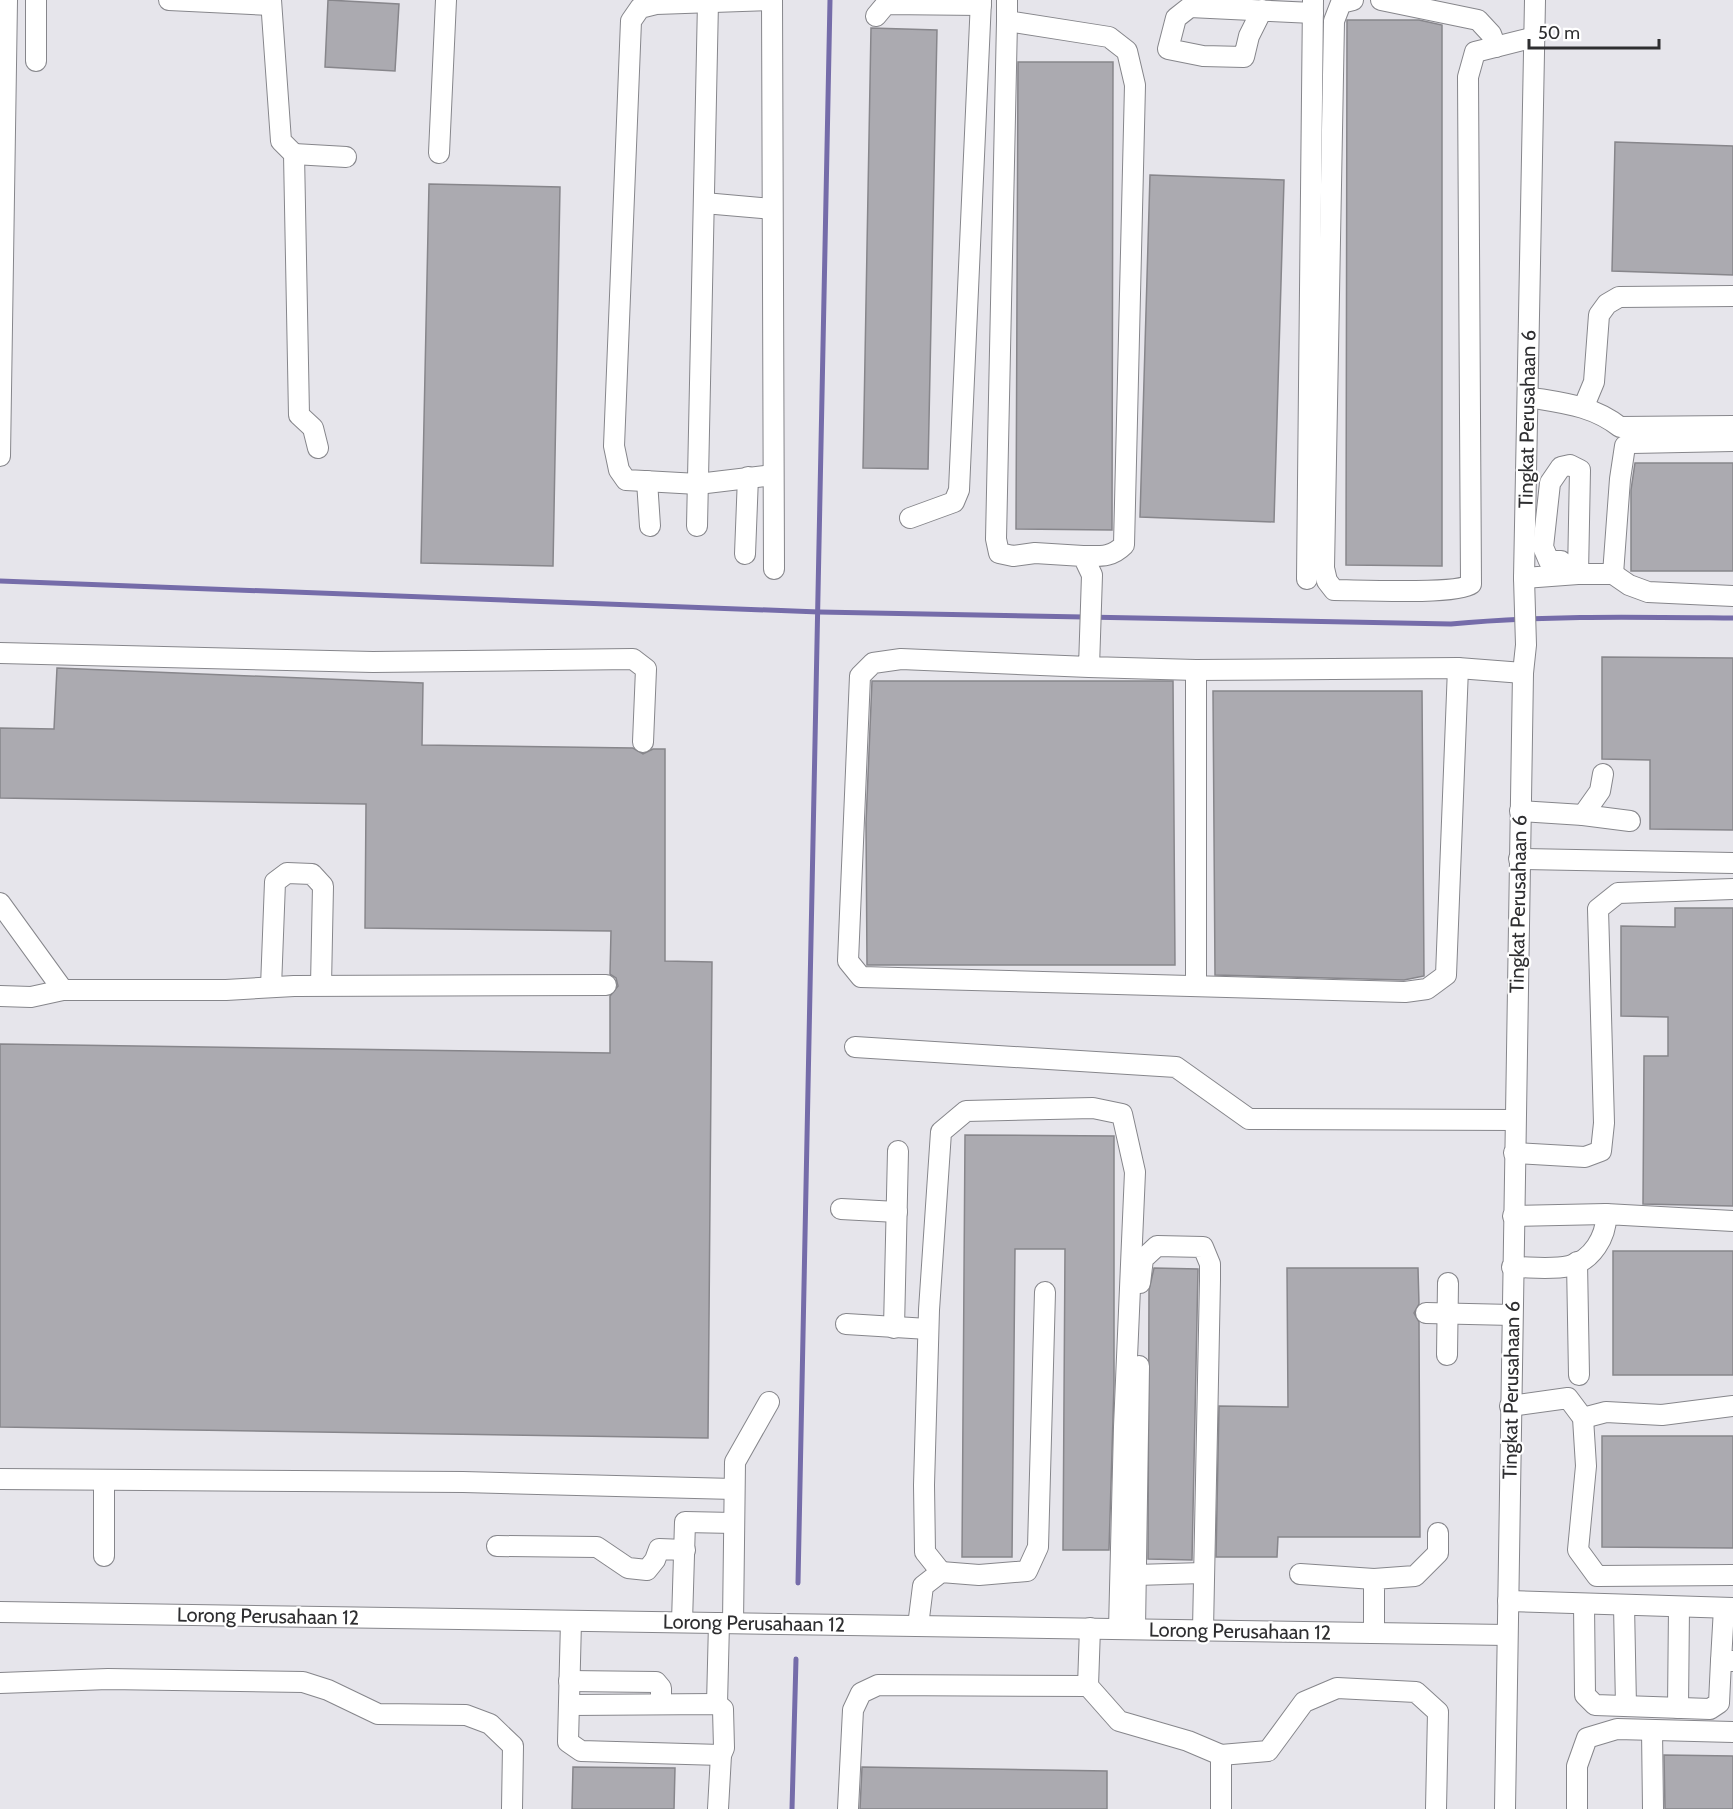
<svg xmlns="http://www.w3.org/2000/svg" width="1733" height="1809" font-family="Cabin,sans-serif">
  <rect width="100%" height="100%" fill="#e6e5eb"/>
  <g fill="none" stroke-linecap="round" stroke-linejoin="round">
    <g stroke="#756ca9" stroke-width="5">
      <path d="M0,581L819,612L1451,624C1545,615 1639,617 1733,618"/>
      <polyline points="798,1583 830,0"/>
      <polyline points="792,1809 796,1659"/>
    </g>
  </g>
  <g fill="#abaab0" stroke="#87868b" stroke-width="1.5">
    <polygon points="328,0 399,4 395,71 325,67"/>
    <polygon points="1347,20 1419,20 1442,25 1442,566 1346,565"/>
    <polygon points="871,28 937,30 928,469 863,468"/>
    <polygon points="1018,62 1113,62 1112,530 1016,529"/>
    <polygon points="1615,142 1733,146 1733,275 1612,271"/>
    <polygon points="1150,175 1284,180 1274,522 1140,517"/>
    <polygon points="429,184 560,187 553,566 421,563"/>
    <polygon points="1635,463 1733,463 1733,571 1631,571 1631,490"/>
    <polygon points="1602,657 1733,658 1733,830 1650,829 1650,760 1602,759"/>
    <polygon points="57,668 423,683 422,745 633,748 643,754 653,749 665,749 665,961 712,962 708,1438 0,1427 0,1044 610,1053 610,996 618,986 616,978 610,974 611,931 365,928 366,804 0,798 0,728 54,729"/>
    <polygon points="872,681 1173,681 1175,965 867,965 866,823"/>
    <polygon points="1213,691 1422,691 1424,976 1404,980 1215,975"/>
    <polygon points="1675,908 1733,908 1733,1206 1643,1204 1644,1056 1668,1056 1668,1017 1621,1016 1621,926 1675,927"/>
    <polygon points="965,1135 1114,1136 1114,1385 1109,1550 1063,1550 1065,1249 1015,1249 1012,1557 962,1557"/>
    <rect x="1613" y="1251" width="120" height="124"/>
    <polygon points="1154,1268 1198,1269 1192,1560 1148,1559 1149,1290"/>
    <polygon points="1287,1268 1418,1268 1419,1304 1414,1313 1419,1322 1420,1537 1278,1537 1277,1557 1216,1557 1219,1406 1288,1407"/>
    <polygon points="1602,1436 1733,1436 1733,1548 1602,1547"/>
    <polygon points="1664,1755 1733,1756 1733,1809 1665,1809"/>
    <polygon points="573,1767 675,1768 674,1809 572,1809"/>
    <polygon points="862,1767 1107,1771 1107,1809 860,1809"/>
  </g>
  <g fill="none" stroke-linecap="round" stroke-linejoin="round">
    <g stroke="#86868b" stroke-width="22">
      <g id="minor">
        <polyline points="36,0 36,61"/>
        <polyline points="169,0 271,5"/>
        <polyline points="271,0 281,141 294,154 299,415 313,428 318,448"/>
        <polyline points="772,0 656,4 640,8 631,21 614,446 619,470 626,480 698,484 773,475"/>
        <polyline points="772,0 774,569"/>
        <path d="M1007,0V21L1109,37L1127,51L1135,85L1124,545C1111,558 1100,556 1083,556"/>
        <path d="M1353,0L1341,3L1334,21L1324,568L1327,581L1334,590C1357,590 1457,595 1471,584L1468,77L1475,52L1535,37"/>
        <polyline points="1381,0 1478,20 1491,34 1496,47"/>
        <polyline points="1262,10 1249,36 1244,57 1203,56 1168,49 1176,18 1190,7 1313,13"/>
        <polyline points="876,16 886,4 981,5"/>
        <polyline points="1007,21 996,539 999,553 1013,556 1035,553 1083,556 1092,575 1089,667 901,659 873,663 860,676 848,961 861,977 1405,992 1427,989 1446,975 1458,668 1196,670 1089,667"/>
        <polyline points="439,153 446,0"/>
        <polyline points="294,154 346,157"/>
        <polyline points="704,203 772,209"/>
        <path d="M1528,397C1562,403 1592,405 1620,427L1733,426"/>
        <polyline points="1584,406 1594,382 1599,315 1607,304 1619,297 1733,296"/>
        <polyline points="0,456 7,0"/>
        <polyline points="647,481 650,526"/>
        <polyline points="910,518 954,502 959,490 981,0"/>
        <polyline points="697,526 708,2"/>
        <polyline points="745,554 748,477"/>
        <polyline points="1578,574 1613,574 1629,585 1648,592 1733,596"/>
        <polyline points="1613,574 1620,479 1625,446 1632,443 1733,441"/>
        <polyline points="1524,578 1578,574 1580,470 1570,465 1561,467 1550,483 1543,547 1549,561 1561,561"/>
        <polyline points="1307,579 1313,0"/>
        <polyline points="0,653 373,662 633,659 646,669 643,742"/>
        <polyline points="1458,668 1523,673"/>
        <polyline points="1520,811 1583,815 1600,791 1603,774"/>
        <polyline points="1583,815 1630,821"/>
        <polyline points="1519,859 1733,863"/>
        <polyline points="0,903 63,990"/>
        <polyline points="1196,986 1196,670"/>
        <polyline points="271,987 275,882 287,873 312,874 323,886 321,985"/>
        <polyline points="0,996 31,997 63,990 226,990 294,986 606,985"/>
        <polyline points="855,1047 1176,1067 1249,1119 1514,1120"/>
        <polyline points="1514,1153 1585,1157 1601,1151 1604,1123 1598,909 1618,893 1733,889"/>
        <polyline points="841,1209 897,1212"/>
        <polyline points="1513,1216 1606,1214"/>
        <polyline points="1577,1262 1579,1375"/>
        <path d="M1512,1267C1530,1267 1552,1270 1569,1266C1592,1261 1607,1236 1606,1214L1733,1221"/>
        <polyline points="1140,1283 1143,1259 1157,1246 1203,1247 1210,1264 1210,1280 1203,1630"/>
        <polyline points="1426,1313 1512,1315"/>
        <polyline points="846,1324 928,1329"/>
        <polyline points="894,1328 898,1151"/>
        <polyline points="1447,1355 1448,1283"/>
        <polyline points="1510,1406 1568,1398 1583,1418 1586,1466 1578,1550 1597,1576 1733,1575"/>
        <polyline points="1583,1418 1606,1412 1662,1415 1733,1406"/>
        <polyline points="0,1479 463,1482 734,1489"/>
        <polyline points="497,1546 597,1547 628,1568 647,1570 655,1560 659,1549 685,1550"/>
        <polyline points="104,1556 104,1480"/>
        <polyline points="941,1572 925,1552 924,1485 929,1310 941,1132 966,1111 1093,1108 1122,1114 1135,1172 1124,1427 1119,1629"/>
        <polyline points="1300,1574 1374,1579"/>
        <polyline points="1136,1575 1203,1573"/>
        <polyline points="1508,1601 1733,1608"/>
        <polyline points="1584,1604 1585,1695 1595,1705 1710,1709 1719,1703 1721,1661"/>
        <polyline points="1624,1605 1626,1706"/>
        <polyline points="1724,1608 1721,1661 1733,1661"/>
        <polyline points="0,1612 1507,1635"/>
        <polyline points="571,1621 568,1742 581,1751 721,1755"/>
        <polyline points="682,1622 685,1522 734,1523"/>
        <polyline points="733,1623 735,1462 769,1402"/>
        <polyline points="918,1626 923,1586 941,1572 979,1575 1027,1571 1038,1547 1045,1292"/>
        <polyline points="1090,1628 1088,1686 1119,1721 1188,1741 1221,1755 1221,1809"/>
        <polyline points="1135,1629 1139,1366"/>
        <polyline points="1374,1633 1374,1579 1415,1576 1438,1553 1438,1533"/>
        <polyline points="569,1681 656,1682 661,1688 661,1704"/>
        <polyline points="0,1683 108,1679 303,1682 328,1690 378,1714 466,1715 490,1724 513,1746 512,1809"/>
        <polyline points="717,1704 719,1623"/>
        <polyline points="569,1705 717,1704 723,1709 724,1748 721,1755 718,1809"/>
        <polyline points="1678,1708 1679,1607"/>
        <polyline points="1652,1730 1653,1809"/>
        <polyline points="1221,1755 1268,1751 1304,1702 1337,1688 1416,1692 1438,1712 1436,1809"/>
        <polyline points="848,1809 853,1710 861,1693 878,1685 1088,1686"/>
        <polyline points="1505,1809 1523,673 1526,645 1524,578 1535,0"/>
        <polyline points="1577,1809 1577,1766 1587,1738 1617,1729 1733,1732"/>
      </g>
    </g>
    <use href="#minor" stroke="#fff" stroke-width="20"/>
  </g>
  <g text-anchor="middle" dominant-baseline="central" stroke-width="4.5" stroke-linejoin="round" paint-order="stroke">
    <g font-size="20" fill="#2e2e30" stroke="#fff">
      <text transform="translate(1527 419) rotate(-89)">Tingkat Perusahaan 6</text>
      <text transform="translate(1518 904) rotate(-89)">Tingkat Perusahaan 6</text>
      <text transform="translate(1511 1390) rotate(-89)">Tingkat Perusahaan 6</text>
      <text transform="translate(268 1616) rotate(1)">Lorong Perusahaan 12</text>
      <text transform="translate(754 1623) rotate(1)">Lorong Perusahaan 12</text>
      <text transform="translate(1240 1631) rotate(1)">Lorong Perusahaan 12</text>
    </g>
  </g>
  <path d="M1529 39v9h130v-9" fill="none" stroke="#2e2e30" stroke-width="3"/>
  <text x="1538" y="39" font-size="18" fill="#2e2e30" stroke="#ffffff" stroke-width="4.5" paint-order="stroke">50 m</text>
</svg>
